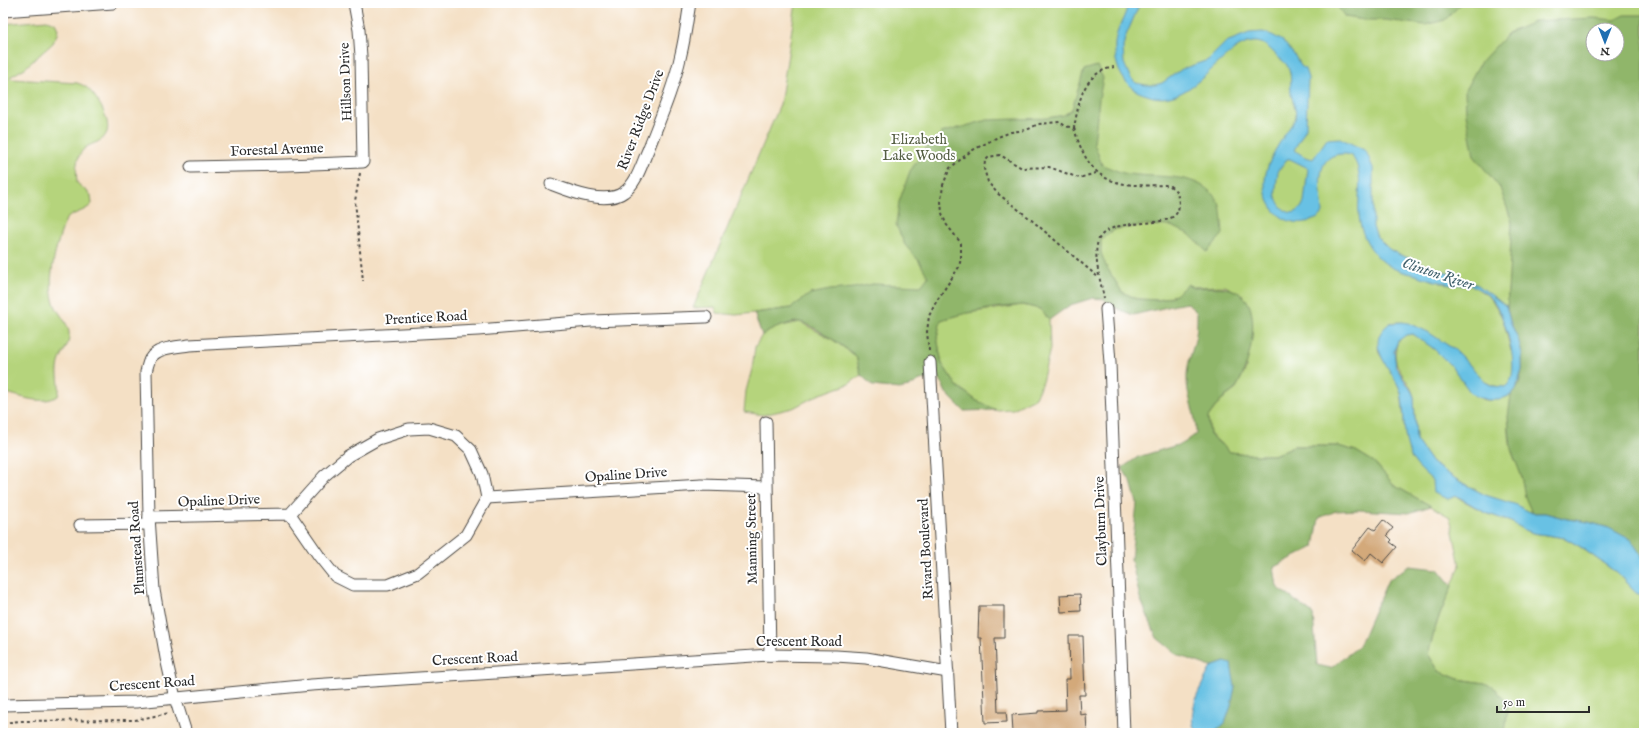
<svg xmlns="http://www.w3.org/2000/svg" width="1647" height="736" font-family="'IM FELL English',serif">
  <rect width="100%" height="100%" fill="#fff"/>
  <filter id="ink" filterUnits="userSpaceOnUse"><feTurbulence type="fractalNoise" baseFrequency=".025" numOctaves="2"/><feDisplacementMap in="SourceGraphic" scale="8" xChannelSelector="R" yChannelSelector="G"/><feConvolveMatrix kernelMatrix="1 2 1 2 8 2 1 2 1" color-interpolation-filters="sRGB"/></filter>
  <filter id="wash" filterUnits="userSpaceOnUse"><feTurbulence type="fractalNoise" baseFrequency=".012" numOctaves="4" result="noise"/><feDisplacementMap in="SourceGraphic" scale="16" xChannelSelector="R" yChannelSelector="G"/><feGaussianBlur stdDeviation="0.9" result="paint"/><feColorMatrix in="noise" values="0 0 0 0 0 0 0 0 0 0 0 0 0 0 0 0 0 1.4 0 .05"/><feComposite in="paint" operator="in"/></filter>
  <g filter="url(#wash)">
    <rect width="100%" height="100%" fill="#f4e0c5"/>
    <g fill="#b5d47b" stroke="#708053" fill-rule="evenodd">
      <path d="M796,3H1644V549L1518,514L1517,506L1485,495L1459,481L1432,463L1416,440L1414,397C1408,374 1388,369 1398,341C1402,338 1406,333 1411,334C1419,334 1448,361 1453,368C1472,391 1476,410 1511,395C1509,416 1506,440 1515,460L1512,377L1510,382L1505,387C1483,389 1474,368 1460,355C1454,349 1447,345 1440,341C1425,331 1409,319 1390,323L1378,348L1379,353L1396,380L1401,392L1406,439L1413,460L1422,470L1432,480L1462,500L1486,513L1511,522L1533,533L1565,538L1579,546L1617,573L1636,593L1644,596V623L1641,627L1644,657V733H1505L1506,730L1484,683L1458,679L1439,671L1428,654L1437,622L1460,566L1450,517L1395,486L1374,462L1356,451L1338,446H1294L1274,455H1256L1230,452L1210,434L1208,417L1220,401L1235,390L1246,369L1243,295L1225,286L1192,287L1187,284L1176,295L1159,300L1137,299L1122,292L799,302L791,308L754,313L736,315L717,313L715,307L693,308L780,105ZM1593,30H1617V54H1593ZM1444,272L1461,277L1506,306L1507,309L1509,280L1511,351L1503,319L1491,298L1472,285L1440,283Z"/>
      <path d="M47,20L55,23L58,29L57,34L53,43L25,68L10,77L12,79L77,83C80,84 83,85 86,87C96,95 111,119 107,132C103,143 93,142 85,148C75,156 76,172 77,183L91,195L92,204C85,212 74,212 66,219C57,241 45,283 55,305C59,315 67,321 69,332C71,347 59,353 58,369C57,378 61,387 58,396C41,406 20,396 3,392V24Z"/>
      <polygon points="1023,305 1040,309 1049,320 1050,349 1042,382 1035,398 1013,409 996,410 977,401 957,386 942,364 937,337 941,320 967,313"/>
      <polygon points="800,322 830,338 856,356 861,375 849,384 818,395 793,408 763,415 744,412 746,391 752,369 755,347 762,335 777,327"/>
    </g>
    <g fill="#90b66b" stroke="#5e704b" fill-rule="evenodd">
      <polygon points="1335,3 1462,3 1445,20 1425,25 1385,20 1364,20 1345,17"/>
      <path d="M1624,15H1644V559L1609,528L1588,522L1567,519L1545,513H1532L1525,497L1521,475L1511,449L1508,417L1511,395L1519,384L1522,370V355L1519,342L1510,321L1507,309L1512,222L1500,188L1474,156L1466,114L1465,90L1480,63L1508,33L1536,21L1594,18L1614,20ZM1593,30H1617V54H1593Z"/>
      <path d="M1097,66L1103,78L1099,99L1094,143L1102,165C1111,168 1120,173 1129,174C1161,179 1200,170 1219,203C1222,209 1222,226 1223,234L1207,252L1189,234L1171,226L1147,225L1116,229L1101,239V253L1106,266L1122,292L1137,299L1159,300L1176,295L1187,284C1200,293 1222,280 1242,295C1263,311 1249,370 1235,389C1232,393 1225,396 1221,400C1216,405 1212,412 1208,417L1210,435L1230,452L1256,455H1274L1294,446H1338L1356,451L1374,462L1395,486L1431,506L1409,513L1359,510L1336,511L1319,518L1314,547L1274,567L1277,587L1313,614L1317,665L1331,668L1359,646L1388,580L1409,566L1438,569L1452,586L1437,622L1428,654L1439,671L1458,679L1485,683L1496,689L1508,705L1505,733H1214L1225,723L1235,687L1225,662L1211,667L1178,655L1157,638L1140,598L1131,559L1137,503L1131,482L1122,468L1138,457L1184,443L1196,434C1197,414 1186,397 1187,377C1187,365 1191,355 1194,344C1197,333 1197,324 1197,313L1188,303L1176,305L1133,315L1111,306L1104,299L1093,298L1070,305L1049,320L1040,309L1023,305L994,308L967,313L941,320L937,337L942,364L957,386L977,401L996,410L964,411L946,393L939,377L920,380L909,387L899,389L873,386L861,375L856,356C844,347 814,325 800,322C790,321 771,330 762,335L754,313L791,308L810,294L830,290L854,288L873,284L921,286L928,277L919,261L905,245L896,225L899,202L910,171L927,147L941,133L987,120L1047,118L1064,115L1072,109L1084,70Z"/>
    </g>
    <g fill="#67c1e4" stroke="#497688" fill-rule="evenodd">
      <path d="M1128,3H1140L1125,38L1123,47L1124,63L1130,77L1136,83L1146,85H1155L1162,83L1182,69L1208,60L1226,42L1249,33L1263,32L1272,35L1283,41L1295,56L1301,66L1305,69L1308,78L1306,128L1294,150L1305,157L1313,159L1327,139L1340,138L1366,151L1373,168V227L1377,237L1389,249L1398,254L1478,285L1506,306L1510,321L1519,342L1522,355V370L1516,389L1511,395L1499,400H1488L1475,396L1470,392L1453,368L1434,349L1413,334L1406,335L1398,341L1394,351L1396,367L1412,392L1414,397L1416,440L1432,463L1459,481L1485,495L1514,504L1532,513H1545L1567,519L1588,522L1609,528L1631,540L1644,559V596L1636,593L1617,573L1579,546L1565,538L1533,533L1525,530L1511,522L1486,513L1457,496L1448,499L1433,493L1432,480C1426,474 1418,468 1413,460C1401,440 1406,415 1401,393C1395,370 1360,345 1390,323L1402,322L1409,323L1428,332L1455,350L1487,383L1493,386L1505,387C1524,375 1504,313 1492,299C1487,294 1478,288 1471,285C1449,285 1437,282 1415,275C1409,273 1401,272 1395,269C1375,260 1361,238 1359,216C1357,198 1364,176 1354,159C1351,154 1346,154 1341,154C1312,156 1322,194 1323,213C1320,218 1316,219 1310,221C1284,229 1263,206 1265,180C1267,157 1285,136 1296,117C1296,109 1293,102 1291,94C1290,85 1292,74 1288,67C1286,63 1282,60 1279,58C1273,52 1266,43 1257,42C1223,39 1193,113 1147,95C1141,93 1134,91 1129,85C1118,74 1114,59 1115,43C1116,29 1126,17 1128,3ZM1287,159H1290L1308,168L1304,202C1297,220 1281,213 1276,197C1275,192 1277,178 1278,172C1280,168 1284,163 1287,159Z"/>
      <path d="M1225,662L1231,664L1235,687L1231,706L1225,723L1214,733H1199C1197,731 1194,728 1193,725C1189,707 1203,682 1211,667Z"/>
    </g>
    <g id="blocks">
      <g fill="#d3a97a">
        <polygon points="1383,520 1393,528 1387,535 1392,540 1390,542 1397,547 1383,563 1371,553 1365,561 1352,550 1370,527 1375,530"/>
        <polygon points="1080,594 1081,611 1061,612 1060,595"/>
        <polygon points="979,606 1004,606 1004,638 995,638 998,712 1006,712 1007,722 985,723 981,638 978,638"/>
        <polygon points="1069,636 1083,636 1085,695 1079,695 1080,715 1086,714 1087,733 1066,733 1066,731 1013,733 1012,715 1038,713 1038,711 1066,710 1065,679 1070,679"/>
      </g>
    </g>
  </g>
  <g filter="url(#ink)">
    <use href="#blocks" fill-opacity="0" stroke="#494642" stroke-width="1"/>
    <g fill="none" stroke-linecap="round" stroke-linejoin="round">
      <g stroke="#494642" stroke-width="13">
        <g id="street">
          <polyline points="3,11 113,3"/>
          <polyline points="191,167 288,165 363,162 361,56 359,30 354,3"/>
          <path d="M551,184C569,191 606,206 624,192C637,183 642,163 648,150C660,119 674,87 681,54C685,38 687,20 690,3"/>
          <polyline points="1106,309 1110,363 1124,733"/>
          <polyline points="930,362 951,733"/>
          <polyline points="766,422 770,655"/>
          <polyline points="487,498 702,485 766,487"/>
          <polyline points="149,517 290,514 324,476 348,456 378,439 409,429 429,428 456,436 471,450 482,474 487,498 466,535 418,573 388,585 353,585 335,576 319,556 290,514"/>
          <polyline points="80,525 149,524"/>
          <polyline points="3,705 136,702 311,685 770,655 836,656 866,658 948,672"/>
          <path d="M186,733L175,698L166,658L154,590L149,517L146,372C147,368 148,363 150,359C157,347 177,347 189,345L478,330L591,321L706,317"/>
        </g>
      </g>
      <g stroke="#494642" stroke-width="2" stroke-dasharray="3 3" stroke-linecap="butt">
        <path d="M1074,128C1090,183 1112,187 1165,185L1170,186L1177,192C1178,197 1180,204 1178,210C1172,231 1116,215 1100,237C1091,250 1101,283 1104,298"/>
        <polyline points="360,173 355,201 363,281"/>
        <polyline points="1096,173 1079,178 1049,167 1022,168 1000,155 989,157 985,161 984,169 988,182 997,193 1028,217 1099,278"/>
        <path d="M929,351L927,332L929,316L936,302L959,267L961,258V243L946,224L942,213L941,201L943,185L950,168L971,151L998,137L1011,132L1027,130L1038,124L1060,122L1065,126L1074,128C1079,102 1082,73 1114,67"/>
        <polyline points="3,723 19,721 135,720 169,713"/>
      </g>
      <use href="#street" stroke="#fff" stroke-width="11"/>
    </g>
  </g>
  <g text-anchor="middle" dominant-baseline="central" stroke-width="4" stroke-linejoin="round" paint-order="stroke">
    <g font-size="14" fill="#2b2b2b" stroke="#fff">
      <text transform="translate(346 82) rotate(-92)">Hillson Drive</text>
      <text transform="translate(641 120) rotate(-69)">River Ridge Drive</text>
      <text transform="translate(277 150) rotate(-2)">Forestal Avenue</text>
      <text transform="translate(426 318) rotate(-3)">Prentice Road</text>
      <text transform="translate(626 475) rotate(-4)">Opaline Drive</text>
      <text transform="translate(219 501) rotate(-2)">Opaline Drive</text>
      <text transform="translate(1101 521) rotate(-92)">Clayburn Drive</text>
      <text transform="translate(752 539) rotate(-91)">Manning Street</text>
      <text transform="translate(137 548) rotate(-94)">Plumstead Road</text>
      <text transform="translate(926 549) rotate(-93)">Rivard Boulevard</text>
      <text x="799" y="642">Crescent Road</text>
      <text transform="translate(475 659) rotate(-3)">Crescent Road</text>
      <text transform="translate(152 684) rotate(-4)">Crescent Road</text>
    </g>
    <g font-size="14" fill="#545e43" stroke="#fff">
      <text x="919" y="140">Elizabeth<tspan x="919" dy="16">Lake Woods</tspan></text>
    </g>
    <g font-size="15" font-style="italic" fill="#40606c" stroke="#fff">
      <text transform="translate(1438 274) rotate(18)">Clinton River</text>
    </g>
  </g>
  <rect width="1647" height="736" fill="none" stroke="#fff" stroke-width="16"/>
  <g transform="translate(1605 42) rotate(180)"><circle r="19" fill="#ffffff" stroke="#aaaaaa"/>
  <path d="M0-3L7 15L0 10L-7 15Z" fill="#1f6fb2"/>
  <text y="-6" font-size="11" font-weight="bold" text-anchor="middle" fill="#2b2b2b">N</text>
  </g>
  <path d="M1497 706v6h92v-6" fill="none" stroke="#2b2b2b" stroke-width="2"/>
  <text x="1503" y="706" font-size="12" fill="#2b2b2b" stroke="#ffffff" stroke-width="3" paint-order="stroke">50 m</text>
</svg>
